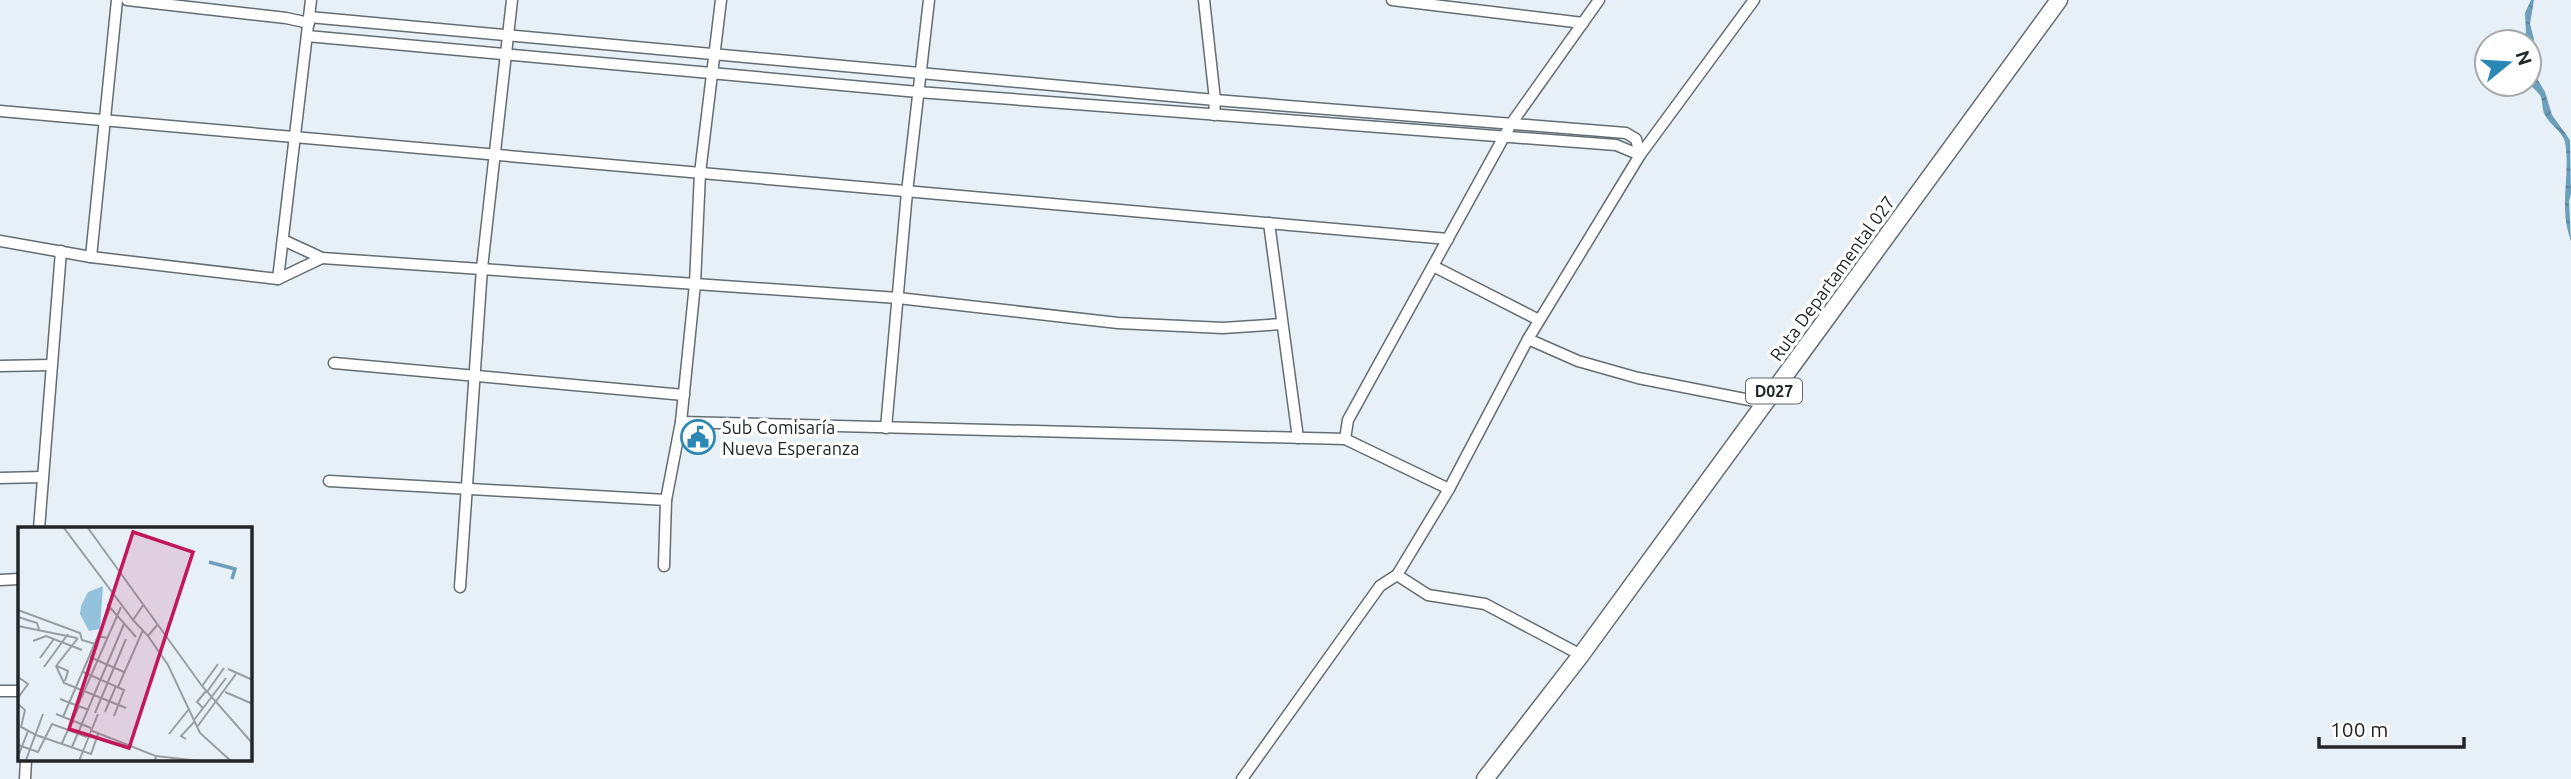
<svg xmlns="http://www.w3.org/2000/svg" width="2571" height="779" font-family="Ubuntu,sans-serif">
  <defs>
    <pattern id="water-waves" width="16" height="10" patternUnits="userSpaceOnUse" patternTransform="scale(1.75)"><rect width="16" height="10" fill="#6b9fbc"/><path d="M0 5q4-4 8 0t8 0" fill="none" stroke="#588199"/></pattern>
  </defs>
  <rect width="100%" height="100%" fill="#e6f0f6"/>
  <path fill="url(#water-waves)" d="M2531,0H2534L2530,24L2534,39L2530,52L2535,75L2545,92L2552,115L2570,140L2571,194L2569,201L2571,241C2558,206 2571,176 2565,142C2562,131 2550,125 2545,115C2541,109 2544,99 2539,94C2535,89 2532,88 2529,82V42H2520V38L2526,33L2525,13Z"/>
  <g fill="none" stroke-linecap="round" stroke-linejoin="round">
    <g stroke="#646d72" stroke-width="13">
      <g id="minor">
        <polyline points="127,0 286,18 309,23"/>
        <polyline points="311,0 278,279 322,258"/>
        <polyline points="1204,0 1215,100 1214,115"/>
        <polyline points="1392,0 1583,23"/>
        <polyline points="1754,0 1640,155 1528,339 1578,361 1638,378 1765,403"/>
        <polyline points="309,17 1215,100 1626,133 1636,139 1640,155"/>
        <polyline points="307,36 918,92 1616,145 1640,155"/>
        <polyline points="0,111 1448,239"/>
        <polyline points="1269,223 1298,438"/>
        <polyline points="283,240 322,258 898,298 1118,323 1223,328 1282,324"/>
        <polyline points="0,241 91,257 278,279"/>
        <polyline points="91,257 117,0"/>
        <polyline points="1433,266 1539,320"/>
        <polyline points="1528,339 1449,489 1397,575 1428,595 1485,604 1581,655"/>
        <polyline points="334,363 684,395"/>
        <polyline points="0,366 51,365"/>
        <polyline points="681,422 1345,439 1449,489"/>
        <polyline points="886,428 907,192 929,0"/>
        <polyline points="1345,439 1348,420 1511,124 1599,0"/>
        <polyline points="0,478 42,477"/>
        <polyline points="329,481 666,500 681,422 695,284 700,173 721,0"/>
        <polyline points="39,529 61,251"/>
        <polyline points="664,566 666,500"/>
        <polyline points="0,580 19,579"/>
        <polyline points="460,587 482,268 512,0"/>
        <polyline points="0,691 19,691"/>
        <polyline points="25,779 26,760"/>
        <polyline points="1242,779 1380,586 1397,575"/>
      </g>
    </g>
    <g stroke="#646d72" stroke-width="19">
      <polyline id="primary" points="1485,779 1581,655 2059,0"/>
    </g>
    <use href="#minor" stroke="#fff" stroke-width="10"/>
    <use href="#primary" stroke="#fff" stroke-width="16"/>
  </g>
  <defs>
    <g id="civic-ring" transform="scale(1.75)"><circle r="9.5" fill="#fff" stroke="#2b87b4" stroke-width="1.5"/><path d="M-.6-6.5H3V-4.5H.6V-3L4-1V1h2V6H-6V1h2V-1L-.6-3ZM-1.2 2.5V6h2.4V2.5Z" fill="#2b87b4"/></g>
  </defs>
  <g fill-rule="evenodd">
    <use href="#civic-ring" x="698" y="437"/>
  </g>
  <g text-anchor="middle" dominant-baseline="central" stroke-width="7" stroke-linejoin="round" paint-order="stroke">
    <rect fill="#fff" stroke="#646768" stroke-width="2" x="1746" y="378.5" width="56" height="25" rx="5"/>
    <g font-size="16" font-weight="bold" fill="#222628">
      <text x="1774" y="391">D027</text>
    </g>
    <g font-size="18" fill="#222628" stroke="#fff">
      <text transform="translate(1832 278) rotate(-54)">Ruta Departamental 027</text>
    </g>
    <g font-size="18" fill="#222628" stroke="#fff" text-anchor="start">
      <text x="722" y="427">Sub Comisaría<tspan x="722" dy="21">Nueva Esperanza</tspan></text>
    </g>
  </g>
  <g transform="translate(18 527)">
    <rect width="234" height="234" fill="#e6f0f6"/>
    <path d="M85,59L82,102L71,104L62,87L63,79L70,65Z" fill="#94c2dd"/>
    <path fill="none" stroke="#6b9fbc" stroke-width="3.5" d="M191,35L217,42L214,52"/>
    <path fill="none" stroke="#989fa4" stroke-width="2" d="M46,1L115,93L126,77M70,1L184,159L235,217M89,77L118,110M0,83L62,106L64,113L77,117M0,90L19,96L21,102M115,93L130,109L140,97M0,99L59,111M80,109L92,81M130,109L150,138L182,206L213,234M15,114L28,109L64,123M72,130L106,145M22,131L36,112M38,139L46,156L108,181M38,139L60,111M39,139L50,144L47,154M26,140L50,107M210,142L235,153M65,145L106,163L96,189M0,150L10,157L0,171M184,159L200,137M100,160L125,103M189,165L206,141M207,165L235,177M42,172L71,183M0,177L7,183L3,200L18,208L73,227L80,207M60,178L103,80M185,181L179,175L188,164M87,185L98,159M77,186L108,112M38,187L73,201M45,190L80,109L89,111M176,193L208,151M179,200L218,147M72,203L138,229L137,234M151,207L171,182M168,212L163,209L177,194M44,216L61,179M0,218L20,225L34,197L69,210M54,220L106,97M1,227L10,204M138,229L181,234M8,233L25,187M61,234L80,187"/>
    <path fill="#c2185b" fill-opacity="0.15" stroke="#c2185b" stroke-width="3.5" d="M115,5L175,25L111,221L51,202Z"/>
    <rect width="234" height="234" fill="none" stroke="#222628" stroke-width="3.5"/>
  </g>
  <g transform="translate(2508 63) rotate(72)"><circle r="33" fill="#ffffff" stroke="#a7a8a9" stroke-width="2"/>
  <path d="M0-5L12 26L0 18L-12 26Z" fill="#2b87b4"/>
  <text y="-10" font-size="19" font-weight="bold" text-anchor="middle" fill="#222628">N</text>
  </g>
  <path d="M2319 737v10h145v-10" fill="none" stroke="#222628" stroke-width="3.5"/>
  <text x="2330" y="737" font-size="21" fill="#222628" stroke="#ffffff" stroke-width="5" paint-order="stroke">100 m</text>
</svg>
